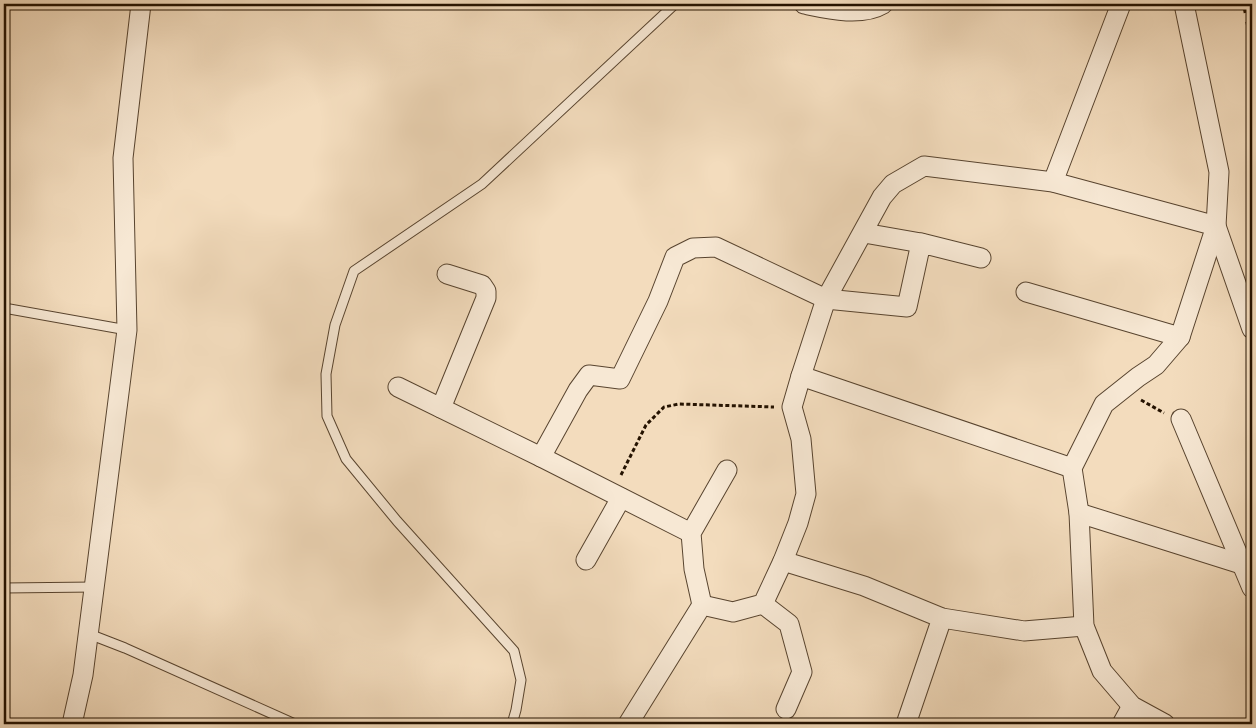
<svg xmlns="http://www.w3.org/2000/svg" width="1256" height="728" font-family="Cardo,serif">
  <rect width="100%" height="100%" fill="#f3dcbd"/>
  <filter id="stains"><feTurbulence type="fractalNoise" baseFrequency=".004" numOctaves="4"/><feColorMatrix values="0 0 0 0 .2 0 0 0 0 .09 0 0 0 0 .02 0 0 0 .5 -.17"/></filter>
  <radialGradient id="worn" r=".72"><stop offset=".6" stop-color="#630" stop-opacity="0"/><stop offset="1" stop-color="#630" stop-opacity=".3"/></radialGradient>
  <g fill="none" stroke-linecap="round" stroke-linejoin="round">
    <g stroke="#58442f" stroke-width="11">
      <g id="service">
        <polyline points="4,308 127,330"/>
        <polyline points="4,588 95,587"/>
        <polyline points="89,634 125,648 295,724"/>
        <polyline points="512,724 516,710 521,680 514,651 397,521 346,459 327,416 326,374 335,325 354,271 482,184 675,4"/>
      </g>
    </g>
    <g stroke="#58442f" stroke-width="21">
      <g id="minor">
        <path d="M804,4C828,9 861,17 883,4"/>
        <polyline points="1053,182 1121,4"/>
        <polyline points="864,233 921,243"/>
        <polyline points="1026,292 1180,337"/>
        <polyline points="801,376 1072,468"/>
        <polyline points="398,387 541,457 691,533"/>
        <polyline points="441,408 486,298 486,291 482,285 447,274"/>
        <polyline points="1181,419 1252,588"/>
        <polyline points="541,457 578,390 589,375 620,379 658,301 675,257 693,248 716,247 826,299 907,307 921,243 981,258"/>
        <polyline points="1079,513 1241,564 1249,560"/>
        <polyline points="586,560 621,498"/>
        <polyline points="783,561 864,586 942,618 1024,631 1084,626"/>
        <polyline points="763,604 789,624 802,672 786,709"/>
        <polyline points="702,605 694,569 691,533 727,470"/>
        <polyline points="72,724 83,675 127,330 123,158 141,4"/>
        <polyline points="628,724 702,605 733,612 763,604 783,561 798,523 806,494 801,439 792,407 801,376 826,299 882,197 893,184 924,166 1053,182 1216,226 1252,329"/>
        <polyline points="906,724 942,618"/>
        <polyline points="1122,724 1132,706"/>
        <polyline points="1165,724 1132,706 1102,671 1084,626 1079,513 1072,468 1104,404 1138,377 1156,365 1180,337 1216,226 1219,172 1184,4"/>
      </g>
    </g>
    <g stroke="#241200" stroke-width="3" stroke-dasharray="4 2.5" stroke-linecap="butt">
      <polyline points="1141,400 1164,413"/>
      <polyline points="621,475 646,425 664,407 679,404 774,407"/>
    </g>
    <use href="#service" stroke="#f7e8d4" stroke-width="9"/>
    <use href="#minor" stroke="#f7e8d4" stroke-width="19"/>
    <polyline stroke="#241200" stroke-width="4" stroke-dasharray="9 9" stroke-linecap="butt" points="1244,4 1252,46"/>
  </g>
  <rect width="1256" height="728" fill="none" stroke="#f3dcbd" stroke-width="20"/>
  <rect x="5" y="5" width="1246" height="718" fill="none" stroke="#241200" stroke-width="2.5"/>
  <rect x="10" y="10" width="1236" height="708" fill="none" stroke="#241200"/>
  <rect width="100%" height="100%" filter="url(#stains)"/>
  <rect width="100%" height="100%" fill="url(#worn)"/>
</svg>
